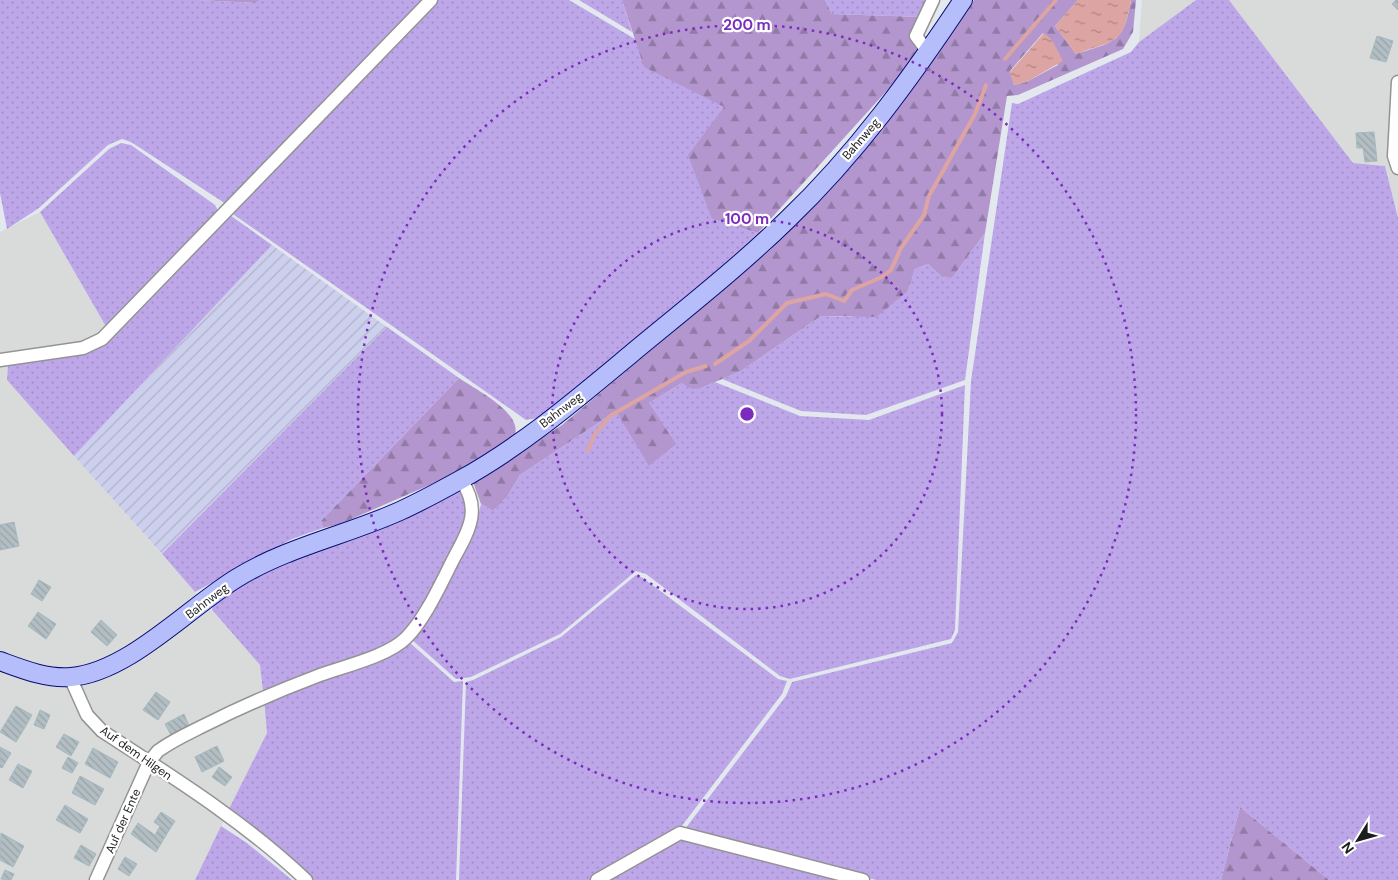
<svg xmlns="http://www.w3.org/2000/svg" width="1398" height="880" font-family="'DM Sans',sans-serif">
  <defs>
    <pattern id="farmland-furrows" width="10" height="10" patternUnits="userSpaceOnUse" patternTransform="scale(1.25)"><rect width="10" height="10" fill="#cdd0ed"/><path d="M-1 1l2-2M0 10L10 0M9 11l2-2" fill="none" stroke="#b0b2cb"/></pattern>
    <pattern id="grass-dots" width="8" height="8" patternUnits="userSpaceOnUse" patternTransform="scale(1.25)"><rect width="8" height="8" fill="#bda7e9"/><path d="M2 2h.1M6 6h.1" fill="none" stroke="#a28fc7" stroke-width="1.8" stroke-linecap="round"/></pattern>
    <pattern id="forest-firs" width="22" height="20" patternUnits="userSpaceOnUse" patternTransform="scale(1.25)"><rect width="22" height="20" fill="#b496ce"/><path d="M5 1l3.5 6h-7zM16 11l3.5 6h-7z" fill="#927aa7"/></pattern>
    <pattern id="water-ripples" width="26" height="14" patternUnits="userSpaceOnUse" patternTransform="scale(1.25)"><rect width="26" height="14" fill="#dca4a2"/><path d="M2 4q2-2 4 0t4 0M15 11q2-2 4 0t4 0" fill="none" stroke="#b28583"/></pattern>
    <pattern id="building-back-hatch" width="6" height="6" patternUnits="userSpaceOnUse" patternTransform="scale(1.25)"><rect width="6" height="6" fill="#b2bec3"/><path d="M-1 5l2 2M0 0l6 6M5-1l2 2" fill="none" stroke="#99a3a7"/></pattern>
  </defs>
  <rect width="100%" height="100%" fill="#e2e8ee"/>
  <g fill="#d9dbda">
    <polygon points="1142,0 1196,0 1139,42"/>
    <polygon points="1229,0 1398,0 1398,218 1385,166 1353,163"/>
    <polygon points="40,212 108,330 95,340 10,356 7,380 260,665 267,733 195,880 0,880 0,232"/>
  </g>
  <polygon fill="url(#farmland-furrows)" points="272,245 387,327 162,554 74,456"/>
  <g fill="url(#grass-dots)">
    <polygon points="0,0 197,0 256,3 260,0 426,0 226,204 131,142 122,139 108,145 39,208 7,229 0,193"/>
    <polygon points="436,0 569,0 635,39 645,67 725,107 712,219 758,233 700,287 538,418 526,420 230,212"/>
    <polygon points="579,0 622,0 632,32"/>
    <polygon points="825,0 928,0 922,17 832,14"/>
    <polygon points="1196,0 1229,0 1353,163 1385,166 1398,218 1398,880 1329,880 1240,807 1221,880 876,880 685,829 786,696 792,682 952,643 958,632 971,381 1012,103 1018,104 1131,52 1139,42"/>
    <polygon points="121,143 131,145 215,205 219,213 108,330 40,212 109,149"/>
    <polygon points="227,213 272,245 74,456 7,380 8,366 17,361 87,350"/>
    <polygon points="985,233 965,380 866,415 801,411 722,379 741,371 821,316 851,317 908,291 915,269 928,264 942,277 952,278"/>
    <polygon points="387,327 459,378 321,521 323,528 292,539 195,592 162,554"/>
    <polygon points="715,382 800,416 869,420 965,385 955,630 951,639 790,679 780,676 646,574 636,571 560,634 471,677 456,679 411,639 477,521 481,504 493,511 507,497 520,475 616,411 649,403 682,383 701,388"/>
    <polygon points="459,488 467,494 467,519 417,619 393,642 263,692 260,665 212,610 213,605 251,579"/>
    <polygon points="636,575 643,578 778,679 787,681 782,694 681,827 592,880 459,880 466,682 473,680 561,637"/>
    <polygon points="409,642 454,682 463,681 456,880 314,880 296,862 228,811 267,733 264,700"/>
    <polygon points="221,826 247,843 292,880 195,880"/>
    <polygon points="680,840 693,840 851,880 606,880"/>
  </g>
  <g fill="url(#forest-firs)" fill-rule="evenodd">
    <polygon points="197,0 260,0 256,3"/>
    <polygon points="622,0 825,0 832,14 922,17 914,36 920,54 758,233 712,219 688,155 724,107 644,67"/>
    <path d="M974,0H1078L1055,26L1076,54C1116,41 1123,44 1131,0H1136L1133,32L1123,49L1018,95L1007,96L985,233L952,278L942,277L928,264L915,269L908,291L876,317L821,316L741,371L701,388L692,389L682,383L649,403L676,444L649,466L616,411L520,475L507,497L493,511L481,504L473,482L562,425L770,250L868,145ZM1043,33L1058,65L1026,82L1014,85L1010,71Z"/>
    <path d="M459,378C476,390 530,416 512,440L441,480L340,524L323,528L321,521Z"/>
    <polygon points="1240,807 1329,880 1221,880"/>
  </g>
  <g fill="url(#water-ripples)">
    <path d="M1078,0H1131C1122,47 1116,39 1076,54L1055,26Z"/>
    <polygon points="1044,33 1052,40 1063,61 1026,82 1014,85 1010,72"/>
  </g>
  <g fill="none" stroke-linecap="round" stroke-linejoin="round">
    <g stroke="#dca4a2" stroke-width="4">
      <polyline points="1005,59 1056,0"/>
      <polyline points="715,364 749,341 787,303 826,294 844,301 852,290 882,277 891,270 901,248 924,215 929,196 975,114 986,85"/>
      <polyline points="588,450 595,434 610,416 686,372 706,366"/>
    </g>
  </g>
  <g fill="url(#building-back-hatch)" stroke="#a4b9c0">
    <polygon points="1396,0 1398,0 1398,10 1392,4"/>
    <polygon points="1377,36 1393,41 1386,62 1370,58"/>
    <polygon points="1374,132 1377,161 1365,162 1363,148 1357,148 1356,133"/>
    <polygon points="14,522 19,546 0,550 0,525"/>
    <polygon points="39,580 51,587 42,601 31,594"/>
    <polygon points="38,612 56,624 46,639 28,626"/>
    <polygon points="101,620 117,635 107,646 91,632"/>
    <polygon points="156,692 170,702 158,720 143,710"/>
    <polygon points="16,706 32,715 24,729 8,719"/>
    <polygon points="40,710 50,715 44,729 34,725"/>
    <polygon points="184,714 189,726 171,735 165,724"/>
    <polygon points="8,719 24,729 16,742 0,732"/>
    <polygon points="64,734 79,742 71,756 56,747"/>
    <polygon points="217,746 224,761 202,772 195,757"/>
    <polygon points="0,747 11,753 2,768 0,767"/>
    <polygon points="93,748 118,762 110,778 85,764"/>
    <polygon points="68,757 78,763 72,773 62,768"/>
    <polygon points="18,764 32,771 23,788 9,780"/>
    <polygon points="219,767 232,777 225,786 212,777"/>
    <polygon points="80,776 104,789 95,805 72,793"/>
    <polygon points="65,805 88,819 80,833 56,820"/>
    <polygon points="161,812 175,821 168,832 154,822"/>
    <polygon points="138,823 155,835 160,826 168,832 156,852 131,834"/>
    <polygon points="1,833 24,846 13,867 0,860"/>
    <polygon points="81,845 96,854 89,866 74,858"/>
    <polygon points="125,857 137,864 129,876 118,869"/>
    <polygon points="5,870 14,874 11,880 1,879"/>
  </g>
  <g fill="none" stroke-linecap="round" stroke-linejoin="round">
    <g stroke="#949494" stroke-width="15">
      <g id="minor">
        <polyline points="928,52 916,36 933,0"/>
        <polyline points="1398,82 1394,156 1398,168"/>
        <polyline points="0,360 83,348 102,339 431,0"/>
        <path d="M70,677L87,715L102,731C173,777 245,822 306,880"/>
        <path d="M96,880L149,762L158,751C173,740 189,733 205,725C243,706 280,690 320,675C345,666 388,656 406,638C426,618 442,581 455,556C470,529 481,508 461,480"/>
        <polyline points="597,880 680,833 863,880"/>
      </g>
    </g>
    <g stroke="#040c73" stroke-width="20">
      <path id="secondary" d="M0,661C22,669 46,679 71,677C129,672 189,607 237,578C287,547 347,535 400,511C420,502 440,491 460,480C522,446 577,399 631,354C684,310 739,267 788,219C856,154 911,78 963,0"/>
    </g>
    <use href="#minor" stroke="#fff" stroke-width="12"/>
    <use href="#secondary" stroke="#b5bdfa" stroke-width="18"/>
  </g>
  <g fill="none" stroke="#7b2cbf" stroke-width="2.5" stroke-dasharray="2.5 5">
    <circle cx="747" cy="414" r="195"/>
    <circle cx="747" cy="414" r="389"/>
  </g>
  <g text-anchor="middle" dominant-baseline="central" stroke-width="4.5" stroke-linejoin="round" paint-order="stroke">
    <g font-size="12" fill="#1d1d1d" stroke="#fff">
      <text transform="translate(861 139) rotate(-49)">Bahnweg</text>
      <text transform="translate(561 410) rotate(-37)">Bahnweg</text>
      <text transform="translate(207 601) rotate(-37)">Bahnweg</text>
      <text transform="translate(136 753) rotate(35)">Auf dem Hilgen</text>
      <text transform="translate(123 821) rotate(-66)">Auf der Ente</text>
    </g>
  </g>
  <circle cx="747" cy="414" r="8" fill="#7b2cbf" stroke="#fff" stroke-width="2.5"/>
  <g font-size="15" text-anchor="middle" font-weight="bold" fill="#7b2cbf" stroke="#fff" stroke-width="4.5" stroke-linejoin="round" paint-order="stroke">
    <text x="747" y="30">200 m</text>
    <text x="747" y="224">100 m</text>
  </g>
  <g transform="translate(1358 840) rotate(233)" stroke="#ffffff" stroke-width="4" paint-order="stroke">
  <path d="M0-4L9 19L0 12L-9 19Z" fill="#1d1d1d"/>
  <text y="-8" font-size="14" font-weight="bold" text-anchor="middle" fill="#1d1d1d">N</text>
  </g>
</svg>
